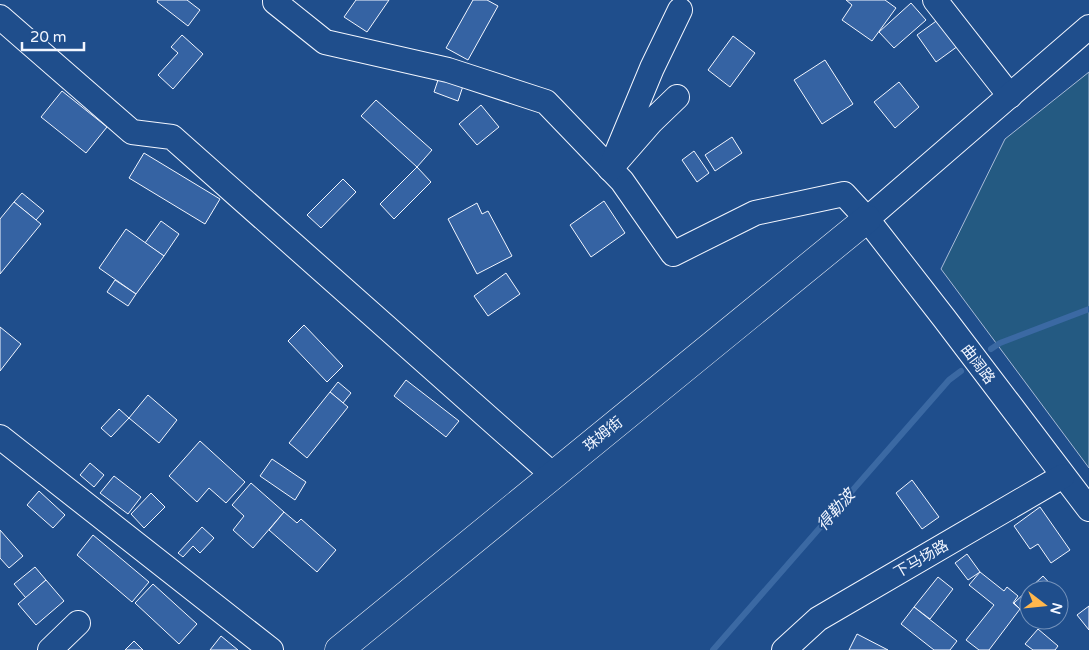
<svg xmlns="http://www.w3.org/2000/svg" width="1089" height="650" font-family="'Varela Round','Noto Sans SC',sans-serif">
  <rect width="100%" height="100%" fill="#1f4e8c"/>
  <polygon fill="#245a82" stroke="#a8bbd7" points="1089,72 1089,468 941,269 1005,139"/>
  <g fill="none" stroke-linecap="round" stroke-linejoin="round">
    <g stroke="#3b69a3" stroke-width="6">
      <polyline points="991,349 1000,343 1089,309"/>
      <polyline points="713,650 949,380 961,371"/>
    </g>
  </g>
  <g fill="#3563a3" stroke="#f2f6ff">
    <polygon points="158,0 187,0 200,10 188,26 157,2"/>
    <polygon points="356,0 389,0 367,32 344,17"/>
    <polygon points="473,0 487,0 498,6 468,60 446,48"/>
    <polygon points="846,0 885,0 896,8 872,41 842,20 852,5"/>
    <polygon points="911,3 926,20 894,48 879,32"/>
    <polygon points="939,19 958,46 936,62 917,35"/>
    <polygon points="182,35 203,54 173,89 158,75 178,53 171,47"/>
    <polygon points="733,36 755,53 730,87 708,70"/>
    <polygon points="825,60 853,104 822,124 794,80"/>
    <polygon points="439,77 463,86 458,101 434,92"/>
    <polygon points="899,82 919,107 895,128 874,102"/>
    <polygon points="62,91 107,127 86,153 41,117"/>
    <polygon points="376,100 432,150 417,167 361,116"/>
    <polygon points="481,105 499,127 477,145 459,124"/>
    <polygon points="732,137 742,153 715,171 705,155"/>
    <polygon points="694,151 709,173 697,182 682,160"/>
    <polygon points="144,153 220,199 205,224 129,178"/>
    <polygon points="417,167 431,182 394,219 380,204"/>
    <polygon points="343,179 356,192 321,228 307,215"/>
    <polygon points="22,193 44,211 36,220 14,202"/>
    <polygon points="604,201 625,233 591,257 570,225"/>
    <polygon points="14,202 41,224 0,274 0,219"/>
    <polygon points="477,203 482,214 488,211 512,256 477,274 448,219"/>
    <polygon points="161,221 179,234 164,256 145,243"/>
    <polygon points="126,229 164,256 136,294 99,268"/>
    <polygon points="506,273 520,294 488,316 474,296"/>
    <polygon points="115,280 136,294 128,306 107,292"/>
    <polygon points="304,325 343,366 327,382 288,341"/>
    <polygon points="0,327 21,344 0,371"/>
    <polygon points="406,380 459,421 446,437 394,396"/>
    <polygon points="338,382 351,393 343,403 330,392"/>
    <polygon points="330,392 348,407 307,458 289,443"/>
    <polygon points="148,395 177,420 159,443 129,418"/>
    <polygon points="119,409 129,418 111,437 101,428"/>
    <polygon points="200,441 245,482 226,503 209,488 197,502 169,476"/>
    <polygon points="272,459 306,482 295,500 260,476"/>
    <polygon points="90,463 104,475 94,487 80,475"/>
    <polygon points="114,476 141,497 128,514 100,493"/>
    <polygon points="912,480 939,517 922,529 896,493"/>
    <polygon points="251,483 284,512 253,548 233,530 244,516 232,505"/>
    <polygon points="39,491 65,515 53,528 27,505"/>
    <polygon points="151,493 165,507 144,528 131,514"/>
    <polygon points="1040,507 1070,550 1051,563 1038,544 1030,549 1014,526"/>
    <polygon points="284,512 297,523 301,519 336,550 317,572 269,530"/>
    <polygon points="202,527 214,538 200,553 193,546 183,557 178,553"/>
    <polygon points="0,530 23,556 9,568 0,558"/>
    <polygon points="93,535 149,582 132,602 77,555"/>
    <polygon points="967,554 980,572 968,580 955,563"/>
    <polygon points="35,567 46,580 26,598 14,584"/>
    <polygon points="980,572 1004,591 1007,587 1018,596 1013,603 1020,609 989,650 979,650 966,640 994,605 969,585"/>
    <polygon points="1043,576 1054,588 1051,590 1029,590 1029,610 1025,614 1014,603"/>
    <polygon points="938,577 953,589 930,619 914,607"/>
    <polygon points="46,580 64,601 36,625 18,604"/>
    <polygon points="153,584 197,624 179,644 135,603"/>
    <polygon points="1089,606 1089,630 1077,615"/>
    <polygon points="914,607 957,641 950,650 934,650 901,624"/>
    <polygon points="1038,629 1058,646 1055,650 1033,650 1025,644"/>
    <polygon points="857,634 888,650 849,650"/>
    <polygon points="221,636 238,650 210,650"/>
    <polygon points="134,641 143,650 125,650"/>
  </g>
  <g fill="none" stroke-linecap="round" stroke-linejoin="round">
    <g stroke="#f2f6ff" stroke-width="26">
      <g id="minor">
        <polyline points="275,0 275,2 325,42 448,70 546,102 622,181 673,254 755,213 844,194 867,219 944,318 1089,509"/>
        <polyline points="935,0 1010,96"/>
        <polyline points="0,17 132,132 172,137 553,475"/>
        <polyline points="677,97 651,122 610,169 652,68 680,10"/>
        <polyline points="867,219 1089,27"/>
        <polyline points="0,437 271,650"/>
        <polyline points="50,650 78,623"/>
        <polyline points="784,650 818,619 1063,476"/>
      </g>
    </g>
    <g stroke="#f2f6ff" stroke-width="29">
      <polyline id="major" points="339,650 867,219"/>
    </g>
    <use href="#minor" stroke="#1f4e8c" stroke-width="24"/>
    <use href="#major" stroke="#1f4e8c" stroke-width="28"/>
  </g>
  <g text-anchor="middle" dominant-baseline="central" stroke-width="4" stroke-linejoin="round" paint-order="stroke">
    <g font-size="15" fill="#f2f6ff" stroke="#1f4e8c">
      <text transform="translate(978 364) rotate(53)">曲阔路</text>
      <text transform="translate(603 434) rotate(-39)">珠姆街</text>
      <text transform="translate(921 559) rotate(-30)">下马场路</text>
    </g>
    <g font-size="16" font-style="italic" fill="#f2f6ff" stroke="#1f4e8c">
      <text transform="translate(836 510) rotate(-49)">得勒波</text>
    </g>
  </g>
  <g transform="translate(1044 605) rotate(106)"><circle r="24" fill="#1f4e8c" stroke="#7391ba"/>
  <path d="M0-4L9 19L0 12L-9 19Z" fill="#ffb74d"/>
  <text y="-8" font-size="14" font-weight="bold" text-anchor="middle" fill="#f2f6ff">N</text>
  </g>
  <path d="M22 42v8h62v-8" fill="none" stroke="#f2f6ff" stroke-width="2.5"/>
  <text x="30" y="42" font-size="15" fill="#f2f6ff" stroke="#1f4e8c" stroke-width="4" paint-order="stroke">20 m</text>
</svg>
